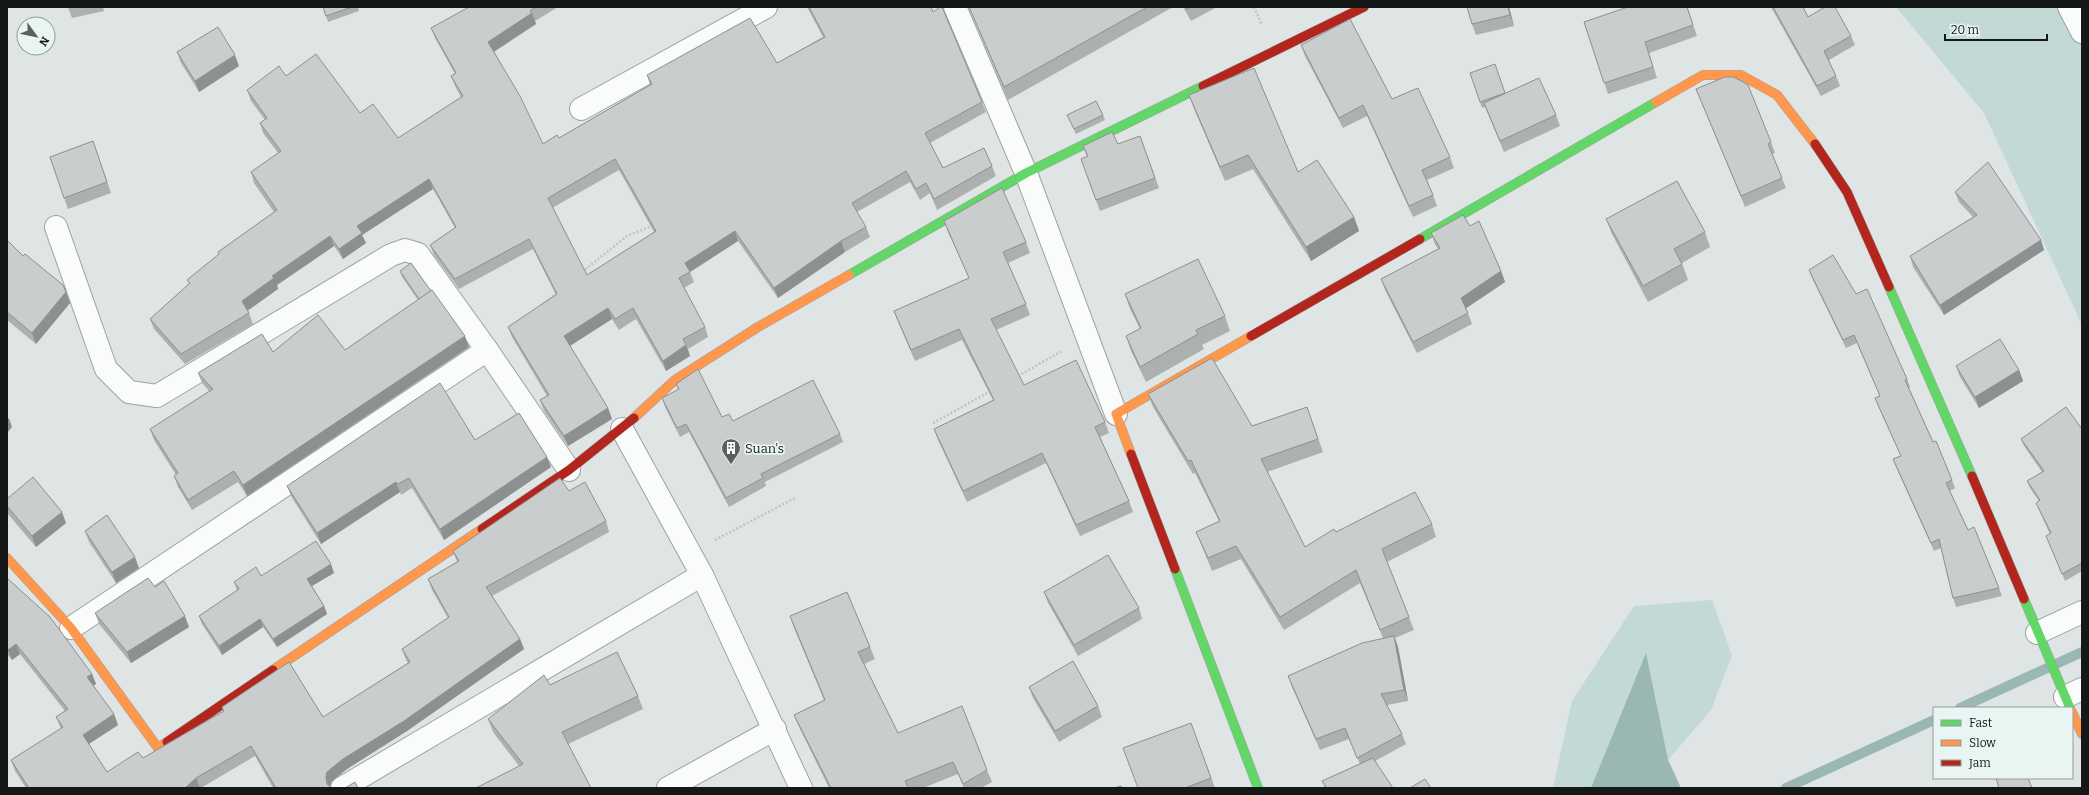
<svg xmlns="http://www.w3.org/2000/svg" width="2089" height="795" font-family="Bitter,serif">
  <rect width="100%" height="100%" fill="#dfe4e4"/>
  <g fill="#c3d9d6">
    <polygon points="1896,7 2082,7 2082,325 1984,113"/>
    <polygon points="1712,600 1732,656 1711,710 1668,760 1681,788 1553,788 1572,701 1634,606"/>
  </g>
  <polygon fill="#9ab7b3" points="1646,653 1668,760 1681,788 1591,788"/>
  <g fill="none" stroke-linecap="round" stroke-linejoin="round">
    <g stroke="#9ab7b3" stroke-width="10">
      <polyline points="1960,708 2082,652"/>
      <polyline points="1786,788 1934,720"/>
    </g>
    <g stroke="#9ea2a1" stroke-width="24">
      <g id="street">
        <polyline points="955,7 1026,173 1116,414"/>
        <polyline points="2069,7 2082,32"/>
        <polyline points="581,109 766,7"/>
        <polyline points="56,227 106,369 129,392 157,396 391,255 405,250 418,254 487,350 569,470"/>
        <polyline points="622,429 702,575 801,788"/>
        <polyline points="71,628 487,350"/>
        <polyline points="2037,633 2082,612"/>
        <polyline points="2065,697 2082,689"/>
        <polyline points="342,788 702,575"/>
        <polyline points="668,788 775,729"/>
      </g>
    </g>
    <g stroke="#9ea2a1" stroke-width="10">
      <g id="fast">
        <polyline points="1420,239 1656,102"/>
        <polyline points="849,275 1026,173 1203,86"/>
        <polyline points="1889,287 1972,476"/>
        <polyline points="1175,569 1258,788"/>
        <polyline points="2024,599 2070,708"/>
      </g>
    </g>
    <g stroke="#9ea2a1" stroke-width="10">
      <g id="slow">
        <polyline points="1656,102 1703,75 1741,75 1777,95 1815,144"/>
        <polyline points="634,418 675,380 758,327 849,275"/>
        <polyline points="1131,454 1116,414 1251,336"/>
        <polyline points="7,558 71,628 158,748 167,742"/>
        <polyline points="273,670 482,529"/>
        <polyline points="2072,712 2082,734"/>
      </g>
    </g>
    <g stroke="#9ea2a1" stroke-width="10">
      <g id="jam">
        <polyline points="1203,86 1364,7"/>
        <polyline points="1815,144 1847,192 1889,287"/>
        <polyline points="1251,336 1420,239"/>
        <polyline points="1131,454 1175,569"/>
        <polyline points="1972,476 2024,599"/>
        <polyline points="482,529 569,470 634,418"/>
        <polyline points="167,742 273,670"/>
      </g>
    </g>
    <g stroke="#c2c4c4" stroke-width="2.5" stroke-dasharray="2 2" stroke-linecap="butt">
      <polyline points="1254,7 1262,25"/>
      <polyline points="582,272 627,236 654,225"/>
      <polyline points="543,304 558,292"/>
      <polyline points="1018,376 1062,351"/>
      <polyline points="933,423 991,391"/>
      <polyline points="715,540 795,498"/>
    </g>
    <use href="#street" stroke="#fafbfb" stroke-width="22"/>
    <use href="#fast" stroke="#63d668" stroke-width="9"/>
    <use href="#slow" stroke="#ff974d" stroke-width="9"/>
    <use href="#jam" stroke="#b3261e" stroke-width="9"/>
  </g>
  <g fill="#adb0b0" fill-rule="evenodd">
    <polygon points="68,7 103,7 104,11 72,18"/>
    <polygon points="323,7 358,7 359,11 328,22"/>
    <path d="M469,7H558L535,21L536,24L494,51L543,144L559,138L650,85L647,75L777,63L823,37L807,7H931L982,102L986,112L930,143L943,168L992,166L996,176L937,210L930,193L920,200L910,182L857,212L866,227L870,237L845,252L778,298L738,241L690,272L694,282L684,288L705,327L708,337L688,349L690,356L666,371L636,319L619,330L612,319L570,346L608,408L612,419L568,446L544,411L540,400L547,396L512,337L508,327L556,295L533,249L459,289L434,255L430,245L455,228L433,189L362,235L366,243L343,259L334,246L277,285L278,289L247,310L249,313L253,324L185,364L154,329L150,319L189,284L187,280L219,255L218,252L274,212L254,183L251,172L278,153L263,133L260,123L265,120L251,101L247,90L286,76L360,113L398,138L461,97L455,86L451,76L455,74L435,38L431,28ZM619,170L654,232L587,275L552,208Z"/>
    <polygon points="969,7 1173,7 1008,100"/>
    <polygon points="1183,7 1217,7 1191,21"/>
    <polygon points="1509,7 1514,26 1476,35 1472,24"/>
    <polygon points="1687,7 1697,36 1649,53 1657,78 1608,94 1584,22"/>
    <polygon points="1771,7 1803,7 1808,17 1851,36 1855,45 1829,60 1836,76 1840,86 1821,96"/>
    <polygon points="1301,45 1392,99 1450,157 1454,168 1427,180 1433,195 1437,206 1413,217 1367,116 1343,128 1305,56"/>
    <polygon points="177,52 239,66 199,92 181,63"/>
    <polygon points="1470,73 1505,94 1556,115 1560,126 1504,152 1485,107 1482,108"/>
    <polygon points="1696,89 1771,142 1775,153 1772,154 1786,188 1745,207"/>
    <polygon points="1189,95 1298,172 1354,217 1359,231 1311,261 1253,169 1225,181 1194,109"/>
    <polygon points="1067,115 1103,115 1105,120 1076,134"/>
    <polygon points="1140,136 1159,188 1100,211 1081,159 1087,157 1083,146 1118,144"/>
    <polygon points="93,141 111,193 68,209 50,157"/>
    <polygon points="1955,192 2041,240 2044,250 1944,315 1913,267 1910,256 1973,217 1959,202"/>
    <polygon points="1606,219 1705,232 1710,247 1682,263 1688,280 1648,302 1612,234"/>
    <polygon points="944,221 1026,242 1030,253 1008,263 1026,304 1030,315 996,330 1024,385 1105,422 1109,433 1100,437 1129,501 1133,512 1080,536 1046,463 967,502 938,440 934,429 993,400 962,340 915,361 898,322 894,311 969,278 948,232"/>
    <polygon points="1470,226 1501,271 1505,282 1466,308 1472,324 1417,353 1385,290 1381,279 1438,249 1435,244 1431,233"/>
    <polygon points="7,240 23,256 63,285 70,303 36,344 7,320"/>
    <polygon points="1809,270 1856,294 1907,379 1910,387 1909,388 1933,442 1952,480 1955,488 1950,491 1968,530 1999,588 2002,596 1956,607 1953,598 1941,548 1934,551 1896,467 1893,459 1901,456 1878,406 1875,398 1880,396 1857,343 1846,348 1812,278"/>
    <polygon points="400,271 469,347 247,496 238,482 192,510 178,487 174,476 176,475 154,440 150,429 210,392 202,383 198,373 273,352 345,350 418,300 402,277"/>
    <polygon points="1125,294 1225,316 1230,331 1202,345 1204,349 1146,382 1131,351 1126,336 1140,329 1130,309"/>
    <polygon points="1956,366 2019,370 2023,381 1979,408 1960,377"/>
    <polygon points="676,384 722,417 733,421 840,434 843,442 765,482 766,486 729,507 689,432 680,437 665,407 662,398 678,390"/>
    <polygon points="1148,394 1252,426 1307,407 1323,452 1267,472 1305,547 1336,532 1432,524 1436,537 1387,562 1414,630 1395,638 1398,647 1408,701 1387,705 1402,734 1406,744 1375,761 1393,788 1325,788 1322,781 1360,764 1349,739 1320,750 1292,687 1288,676 1383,638 1360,583 1284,630 1241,559 1212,571 1201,544 1196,532 1219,521 1195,473 1193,474 1153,407"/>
    <polygon points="2082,429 2082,571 2065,581 2049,543 2050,534 2039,510 2036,503 2039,501 2030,488 2027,481 2042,472 2024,446 2021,439"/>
    <polygon points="551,467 444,540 412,488 401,495 400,492 321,544 291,496 287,486"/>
    <polygon points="569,491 606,521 609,532 492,596 520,639 524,649 407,731 347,769 331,782 330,786 332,788 273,788 255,756 201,788 26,788 15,771 11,760 61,729 56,717 65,711 20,654 12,660 7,654 7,578 92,674 96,684 93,686 114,714 118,725 89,744 107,772 143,758 223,711 222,707 323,717 408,663 406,660 402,649 448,618 432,590 428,579 457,562 453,551"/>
    <polygon points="7,499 66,523 36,547 7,513"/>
    <polygon points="85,531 139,568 116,583 89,542"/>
    <polygon points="334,573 312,586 324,606 327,614 277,647 263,627 222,655 202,624 199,616 237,590 234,582 261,576"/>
    <polygon points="155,587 189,627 131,663 99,624 95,613"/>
    <polygon points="1044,592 1139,608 1142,619 1078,656 1048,603"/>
    <polygon points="790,616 870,647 875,659 864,664 898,733 987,770 992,782 981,788 964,788 958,774 923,788 829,788 799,727 794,715 824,700 794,628"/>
    <polygon points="550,685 638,696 643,709 568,744 519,766 493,732 488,719"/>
    <polygon points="1029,687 1098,706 1102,717 1059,742 1033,698"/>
    <polygon points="1191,723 1215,788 1138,788"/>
    <polygon points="2072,742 2074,748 2072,749"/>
  </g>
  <g fill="#8d9090">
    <polygon points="1508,7 1509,7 1514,26 1510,15"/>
    <polygon points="532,13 536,24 492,53 488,42"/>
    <polygon points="235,55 239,66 199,92 195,81"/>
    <polygon points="429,179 433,189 362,235 366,243 343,259 339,249 357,226"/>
    <polygon points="1354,217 1359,231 1311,261 1306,247"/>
    <polygon points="735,231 738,241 690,272 685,263"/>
    <polygon points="330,236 334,246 277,285 278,289 246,312 242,301 272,276"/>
    <polygon points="2041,240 2044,250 1944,315 1940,305"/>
    <polygon points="841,241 845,252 778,298 774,288"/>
    <polygon points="1501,271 1505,282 1465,309 1461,298"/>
    <polygon points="66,292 70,303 36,344 32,333"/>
    <polygon points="608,308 612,319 568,347 564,336"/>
    <polygon points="465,336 469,347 247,496 243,485"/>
    <polygon points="686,345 690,356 666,371 663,361"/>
    <polygon points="2019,370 2023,381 1979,408 1975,397"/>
    <polygon points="608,408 612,419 568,446 564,436"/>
    <polygon points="9,418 12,427 7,433 7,420"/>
    <polygon points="547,457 551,467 444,540 440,529"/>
    <polygon points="396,482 400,492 321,544 317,533"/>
    <polygon points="62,512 66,523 36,547 32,536"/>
    <polygon points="135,557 139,568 116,583 112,572"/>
    <polygon points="331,564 334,573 310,587 307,579"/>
    <polygon points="324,606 327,614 277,647 273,639"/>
    <polygon points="185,616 189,627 131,663 127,652"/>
    <polygon points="260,619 263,627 222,655 219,646"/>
    <polygon points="1394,636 1398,647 1408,701 1404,690"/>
    <polygon points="520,639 524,649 407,731 347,769 331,782 330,788 329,788 326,777 327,772 343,759"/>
    <polygon points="16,644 20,654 12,660 8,650"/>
    <polygon points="92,674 96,684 91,687 87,677"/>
    <polygon points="114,714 118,725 87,745 83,735"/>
    <polygon points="196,778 200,788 185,788"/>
  </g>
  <g fill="#c9cdcd" stroke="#8d9090" fill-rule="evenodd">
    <polygon points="323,7 352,7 326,16"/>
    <path d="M469,7H536L530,11L532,13L488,42L520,96L543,144L557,135L559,138L652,84L647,75L750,18L777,63L825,37L809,7H931L933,12L940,7H942L982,102L925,133L943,168L984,148L992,166L934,199L926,183L916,189L906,171L852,203L866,227L841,241L774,288L735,231L685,263L690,272L679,278L705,327L683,339L686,345L663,361L633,308L615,319L608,308L564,336L608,408L564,436L540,400L549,395L508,327L557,294L529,239L455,279L430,245L456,227L429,179L357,226L362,233L339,249L330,236L272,276L274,278L242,301L249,313L181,354L150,319L190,283L187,280L219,254L218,252L277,210L251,172L281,151L260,123L267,118L247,90L279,66L286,76L316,54L360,113L373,104L398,138L463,96L451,76L456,73L431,28ZM615,159L656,231L587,275L548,198Z"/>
    <polygon points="969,7 1147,7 1004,87"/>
    <polygon points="1186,7 1191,7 1187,9"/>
    <polygon points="1467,7 1508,7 1510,15 1472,24"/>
    <polygon points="1628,7 1687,7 1693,25 1645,42 1653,67 1604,83 1584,22"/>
    <polygon points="1773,7 1803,7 1808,17 1825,7 1835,7 1851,36 1824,51 1836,76 1817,86"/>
    <polygon points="1350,19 1392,99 1418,88 1450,157 1422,170 1433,195 1409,206 1363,105 1339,118 1301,45"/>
    <polygon points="218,27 235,55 195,81 177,52"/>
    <polygon points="1495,64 1505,93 1480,102 1470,73"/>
    <polygon points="1254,68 1298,172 1317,160 1354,217 1306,247 1248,155 1220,167 1189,95"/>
    <polygon points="1725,77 1734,77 1748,85 1771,142 1768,144 1782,178 1741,196 1696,89"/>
    <polygon points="1539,78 1556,115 1500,141 1484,103"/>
    <polygon points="1096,101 1103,115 1074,129 1067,115"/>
    <polygon points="1112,132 1118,144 1140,136 1155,178 1096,200 1081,159 1088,156 1083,146"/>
    <polygon points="93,141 107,182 64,198 50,157"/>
    <polygon points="1988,162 2041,240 1940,305 1910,256 1977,215 1955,192"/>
    <polygon points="1677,181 1705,232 1674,249 1682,264 1643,286 1606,219"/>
    <polygon points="1002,188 1026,242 1003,252 1026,304 991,319 1024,385 1076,360 1105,422 1095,427 1129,501 1076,525 1042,453 963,491 934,429 994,400 959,329 911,350 894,311 969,278 944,221"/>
    <polygon points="1463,215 1470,226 1479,221 1501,271 1461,298 1468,313 1413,342 1381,279 1440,248 1431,233"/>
    <polygon points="7,240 23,256 25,254 63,285 66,292 32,333 7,312"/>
    <polygon points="1833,255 1856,294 1867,289 1907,379 1905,380 1933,442 1936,441 1952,480 1946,483 1968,530 1974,527 1999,588 1953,598 1939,539 1931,543 1893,459 1901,456 1875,398 1880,396 1854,335 1843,340 1809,270"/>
    <polygon points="1198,259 1225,316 1196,330 1198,334 1140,367 1126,336 1141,328 1125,294"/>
    <polygon points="411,263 431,291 419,299 400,271"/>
    <polygon points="432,290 465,336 243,485 234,471 188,500 174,476 178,473 150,429 213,389 198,373 262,334 273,352 318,315 345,350"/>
    <polygon points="2000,339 2019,370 1975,397 1956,366"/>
    <polygon points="1212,358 1252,426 1307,407 1318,439 1261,459 1305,547 1334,529 1336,532 1415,492 1432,524 1382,549 1409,617 1380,630 1356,570 1280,617 1236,546 1208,558 1196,532 1220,521 1191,460 1188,461 1148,394"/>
    <polygon points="698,369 722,417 729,414 733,421 813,380 840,434 761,474 763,478 726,498 686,424 677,428 662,398 679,389 676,384"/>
    <polygon points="440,383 475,440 519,413 547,457 440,529 409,478 398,484 396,482 317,533 287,486"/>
    <polygon points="2066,407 2082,429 2082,505 2081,505 2082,506 2082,563 2062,574 2046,536 2051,533 2036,503 2040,500 2027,481 2044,471 2021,439"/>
    <polygon points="33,477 62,512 32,536 7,506 7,499"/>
    <polygon points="560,478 569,491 585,482 606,521 486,587 520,639 404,721 343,759 327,772 326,777 327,784 332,788 276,788 251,746 196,778 185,788 29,788 11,760 63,727 56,717 68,709 16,644 8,650 7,649 7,578 50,617 92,674 87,677 114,714 83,735 107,772 138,752 143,758 224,711 222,707 289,662 323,717 410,662 402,649 449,617 428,579 459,561 453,551"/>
    <polygon points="107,515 135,557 112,572 85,531"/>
    <polygon points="316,541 331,564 307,579 324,606 273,639 260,619 219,646 199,616 239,589 234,582 256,567 261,576"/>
    <polygon points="1108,555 1139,608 1074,645 1044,592"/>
    <polygon points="148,578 155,587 164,581 185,616 127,652 95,613"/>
    <polygon points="847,592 870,647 858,652 898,733 962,706 987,770 963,784 953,762 905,781 908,788 831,788 794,715 825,700 790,616"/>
    <polygon points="1394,636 1404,690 1381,694 1402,734 1357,758 1345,728 1316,739 1288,676 1362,643"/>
    <polygon points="617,652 638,696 562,732 591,788 476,788 523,764 488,719 544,675 550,685"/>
    <polygon points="1073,661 1098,706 1055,731 1029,687"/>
    <polygon points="1191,723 1211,778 1185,788 1138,788 1123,748"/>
    <polygon points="1373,758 1393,788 1327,788 1322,781"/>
    <polygon points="1996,778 2028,778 2032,788 1999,788"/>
    <polygon points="1425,779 1431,788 1410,788"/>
    <polygon points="355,782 358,788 345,788"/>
    <polygon points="1121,786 1122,788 1114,788"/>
  </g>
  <defs>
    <g id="building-pin" transform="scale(1)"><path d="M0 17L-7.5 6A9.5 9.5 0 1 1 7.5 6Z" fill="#5b5f5f" stroke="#e9f5f3"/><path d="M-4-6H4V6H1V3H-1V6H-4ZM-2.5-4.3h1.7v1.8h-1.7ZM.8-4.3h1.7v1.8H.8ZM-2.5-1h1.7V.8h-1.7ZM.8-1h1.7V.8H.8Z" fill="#fff"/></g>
  </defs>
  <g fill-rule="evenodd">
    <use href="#building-pin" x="731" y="448"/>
  </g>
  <g text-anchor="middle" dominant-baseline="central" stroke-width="3.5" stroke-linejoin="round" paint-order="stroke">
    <g font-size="13" fill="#141817" stroke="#e9f5f3" text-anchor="start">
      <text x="745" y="448">Suan's</text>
    </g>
  </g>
  <rect width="2089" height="795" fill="none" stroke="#141817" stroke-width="16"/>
  <rect x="1933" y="707" width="140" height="72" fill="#e9f5f3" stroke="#949d9b"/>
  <rect x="1941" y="720" width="20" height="6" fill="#63d668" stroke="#949d9b"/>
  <text x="1969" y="727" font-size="12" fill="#141817">Fast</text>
  <rect x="1941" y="740" width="20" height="6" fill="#ff974d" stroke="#949d9b"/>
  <text x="1969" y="747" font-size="12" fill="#141817">Slow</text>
  <rect x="1941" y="760" width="20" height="6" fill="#b3261e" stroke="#949d9b"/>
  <text x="1969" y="767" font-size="12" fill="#141817">Jam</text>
  <g transform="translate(36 36) rotate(123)"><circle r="19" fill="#e9f5f3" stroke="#949d9b"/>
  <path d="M0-3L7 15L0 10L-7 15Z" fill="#5b5f5f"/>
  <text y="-6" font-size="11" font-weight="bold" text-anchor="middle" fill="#141817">N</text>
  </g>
  <path d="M1945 34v6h102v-6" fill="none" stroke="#141817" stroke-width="2"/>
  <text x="1951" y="34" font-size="12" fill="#141817" stroke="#e9f5f3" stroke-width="3" paint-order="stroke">20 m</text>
</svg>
